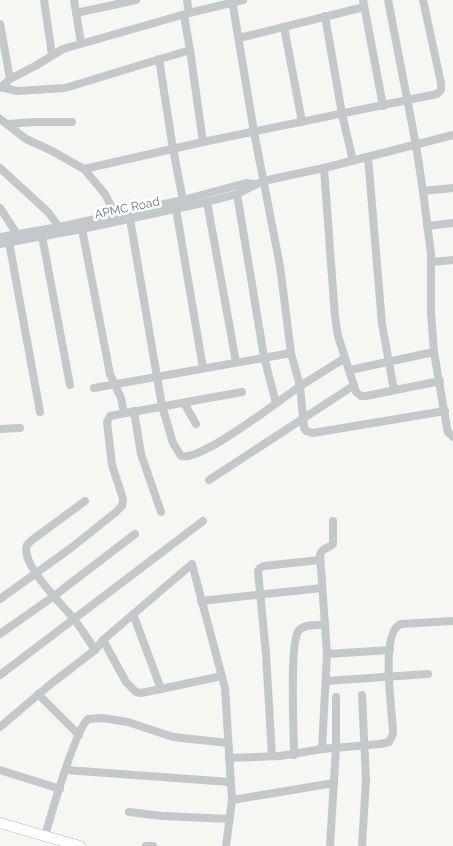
<svg xmlns="http://www.w3.org/2000/svg" width="453" height="846" font-family="Raleway,sans-serif">
  <rect width="100%" height="100%" fill="#f6f6f2"/>
  <g fill="none" stroke-linecap="round" stroke-linejoin="round">
    <g stroke="#b6bbbe" stroke-width="11">
      <polyline id="major" points="0,823 80,846"/>
    </g>
    <g stroke="#c3c8cb" stroke-width="8">
      <polyline points="44,0 52,55"/>
      <polyline points="74,0 81,43"/>
      <polyline points="187,0 189,13"/>
      <polyline points="232,0 254,132 280,266 291,353 300,386 304,428 306,431 313,433 445,411"/>
      <polyline points="363,0 383,106"/>
      <polyline points="388,0 416,145 423,191 431,254 431,313 434,352 447,428 448,432 453,437"/>
      <polyline points="76,13 136,0"/>
      <polyline points="184,15 190,50 203,142"/>
      <polyline points="325,16 342,114 353,161"/>
      <polyline points="0,24 10,79"/>
      <polyline points="284,27 302,122"/>
      <polyline points="239,38 364,7"/>
      <polyline points="159,59 173,149 183,200"/>
      <polyline points="1,87 17,91 65,88 190,50"/>
      <polyline points="0,88 10,79 37,65 63,49 189,13 243,0"/>
      <polyline points="0,119 26,139 50,150 84,169 105,194 115,214"/>
      <polyline points="8,124 34,122 72,122"/>
      <polyline points="368,157 382,324 394,390"/>
      <polyline points="0,168 48,212 59,227"/>
      <polyline points="324,168 335,317 338,336 356,392 361,396 366,396 440,381"/>
      <polyline points="84,169 203,142 437,94 441,90 441,83 423,0"/>
      <polyline points="423,191 453,188"/>
      <polyline points="237,194 264,357 276,403"/>
      <polyline points="207,202 236,362"/>
      <polyline points="0,208 17,234"/>
      <polyline points="176,209 203,368"/>
      <path d="M130,219L162,406L173,443L181,456C201,462 278,401 299,387C314,377 329,368 345,358"/>
      <polyline points="427,226 453,223"/>
      <polyline points="82,229 110,374 121,398 124,413"/>
      <polyline points="42,236 70,385"/>
      <polyline points="0,237 59,227 183,200 246,183 255,184"/>
      <polyline points="9,242 40,412"/>
      <polyline points="0,244 82,229 207,202 237,194 263,181 324,168 453,135"/>
      <polyline points="431,262 453,260"/>
      <polyline points="350,370 434,352"/>
      <polyline points="94,388 291,353"/>
      <polyline points="184,403 196,424"/>
      <polyline points="134,411 141,454 161,512"/>
      <polyline points="0,429 20,428"/>
      <polyline points="209,480 353,386"/>
      <path d="M85,501L32,540L27,545C20,564 61,603 73,618C81,628 88,639 95,650"/>
      <polyline points="0,599 71,548 116,512 122,506 123,499 112,465 107,422 110,416 242,392"/>
      <polyline points="201,601 322,588"/>
      <polyline points="133,614 161,689"/>
      <polyline points="0,634 54,596 135,534"/>
      <polyline points="103,640 126,682 136,692 141,693 161,689 222,676"/>
      <polyline points="327,654 390,650"/>
      <polyline points="0,675 203,521"/>
      <polyline points="326,681 428,674"/>
      <polyline points="38,694 79,735"/>
      <polyline points="362,695 366,780 362,846"/>
      <polyline points="0,727 52,683 95,650 103,640 192,564 225,688 232,800 226,846"/>
      <path d="M322,749L327,654L320,555C322,547 329,549 333,544V521"/>
      <path d="M294,755C294,735 289,641 299,630C305,624 317,625 325,625"/>
      <polyline points="272,756 266,654 258,571 260,568 264,566 320,560"/>
      <path d="M229,758L280,756L322,749L380,744L389,742L393,734C393,714 379,632 401,624L452,621"/>
      <polyline points="0,770 60,789"/>
      <polyline points="66,770 230,782"/>
      <polyline points="232,800 334,783"/>
      <polyline points="129,812 162,816 230,819"/>
      <path d="M45,836C51,815 75,730 88,719L102,718L128,722L173,737L228,743"/>
      <polyline points="146,846 153,846"/>
      <polyline points="330,846 336,748 336,697"/>
    </g>
    <use href="#major" stroke="#fff" stroke-width="10"/>
  </g>
  <g text-anchor="middle" dominant-baseline="central" stroke-width="5" stroke-linejoin="round" paint-order="stroke">
    <g font-size="12" fill="#637886" stroke="#fff">
      <text transform="translate(127 208) rotate(-12)">APMC Road</text>
    </g>
  </g>
</svg>
